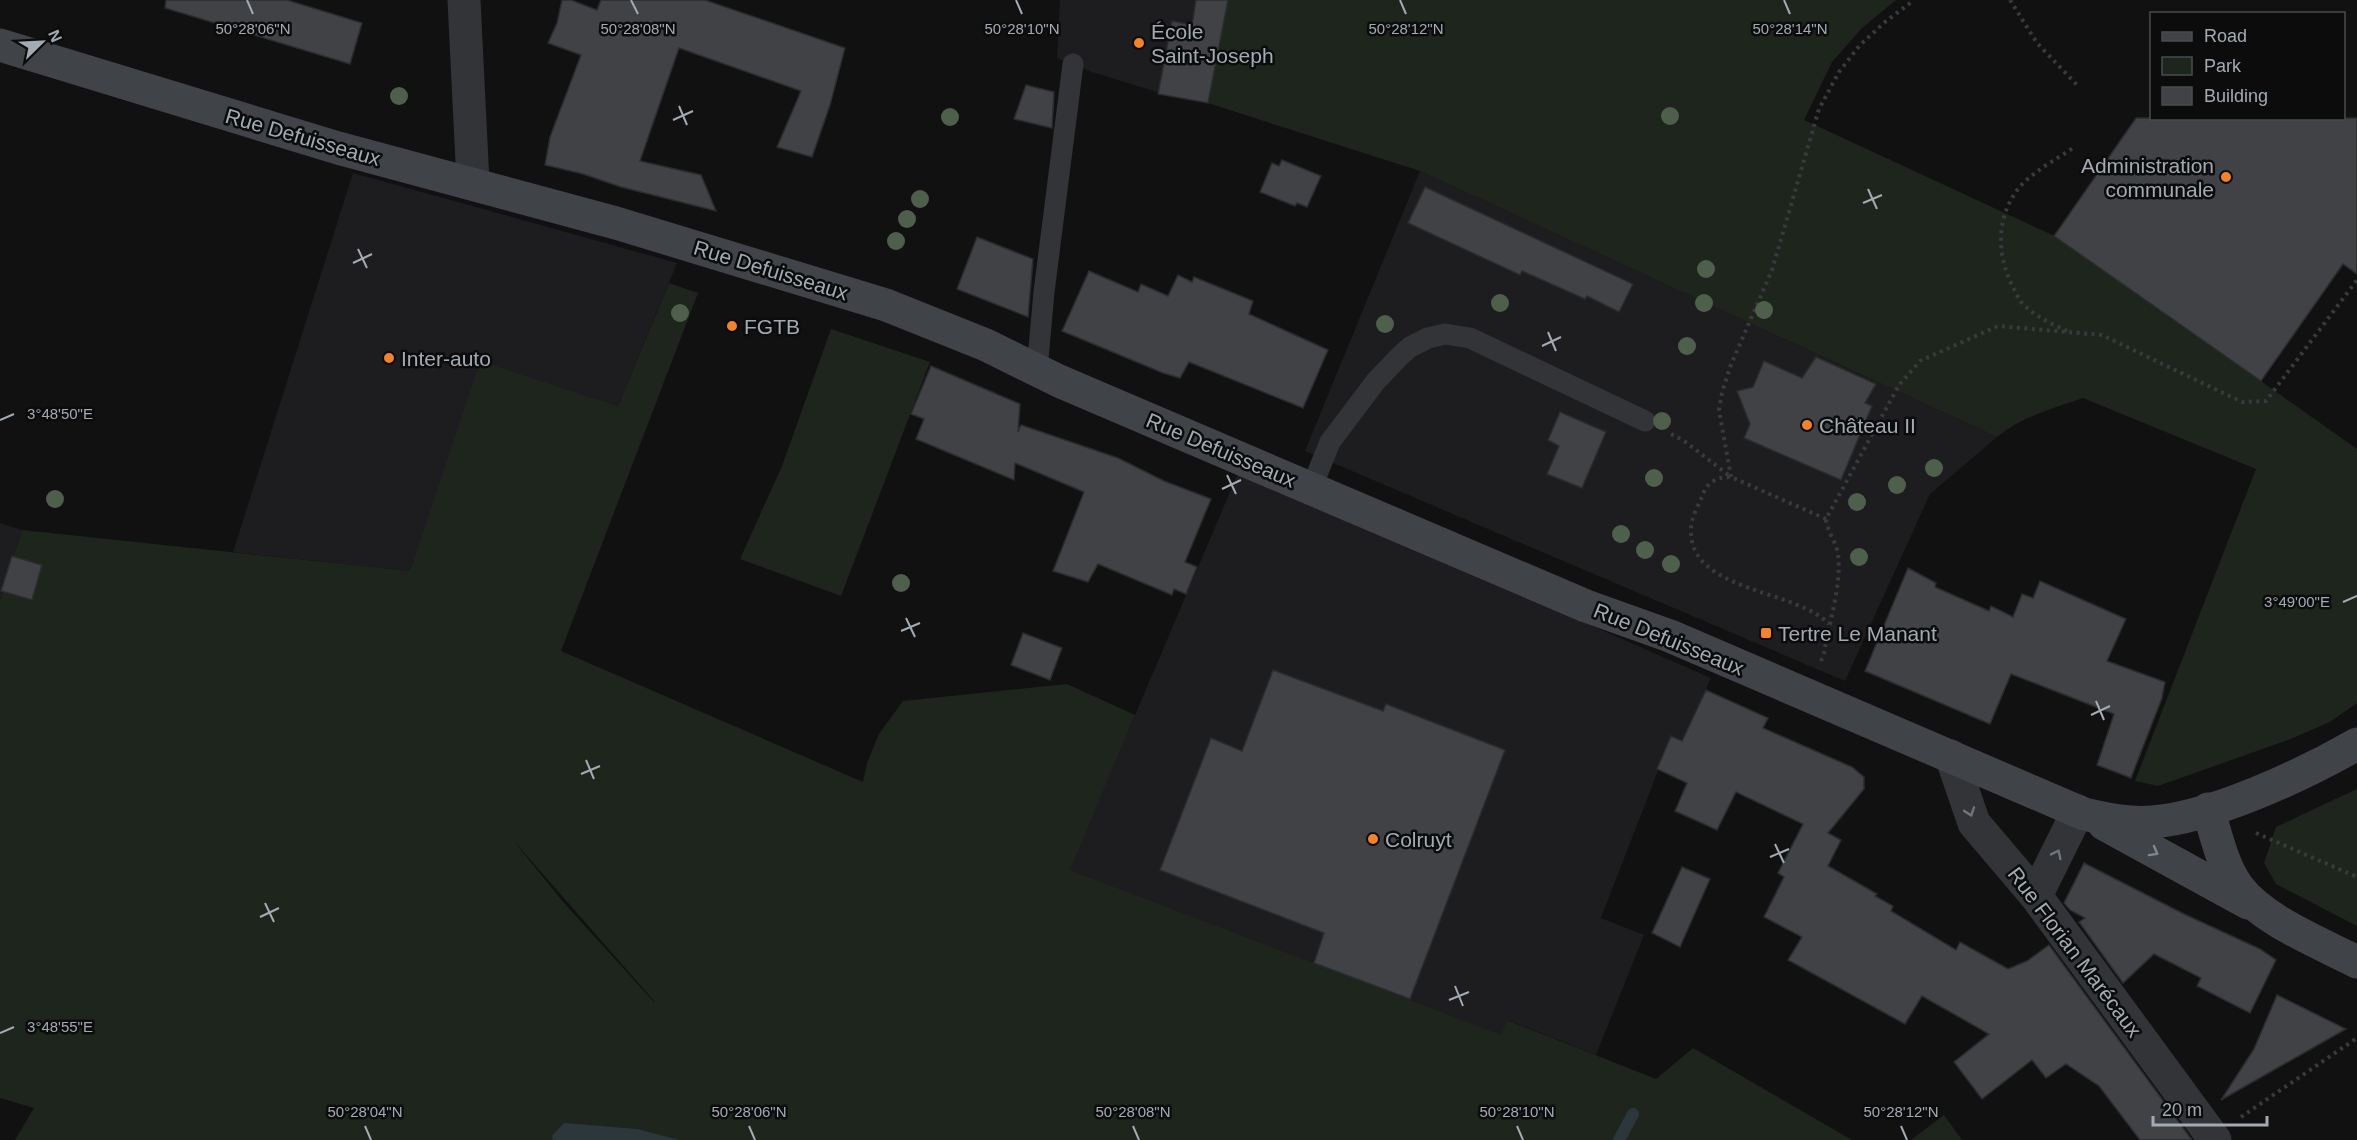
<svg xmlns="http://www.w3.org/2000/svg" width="2357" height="1140" font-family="Helvetica,sans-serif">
  <rect width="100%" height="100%" fill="#111112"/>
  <g fill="#1d1d1f">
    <polygon points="1060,0 1227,0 1208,103 1157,92 1092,72 1057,58"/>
    <polygon points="1420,171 1997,437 1930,494 1845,681 1305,451"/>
    <polygon points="353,173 677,263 618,406 480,362 410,571 233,552"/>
    <polygon points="1239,471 1711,678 1682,741 1671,737 1601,918 1644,935 1596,1055 1508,1020 1501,1036 1069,870"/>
    <polygon points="0,523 22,530 0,602"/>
  </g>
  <g fill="#1e251d" fill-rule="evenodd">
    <path d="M1227,0H1896L1862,28L1832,62L1804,120L2059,238L2357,449V703L2330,722L2288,740L2158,786L2135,781L2256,469L2083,398C2053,409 2022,416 1997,437L1420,171L1208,103Z"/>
    <path d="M669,283L698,293L561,651L863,782L867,763L879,734L903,701L1067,684L1135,715L1070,870L1501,1035L1507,1020L1656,1079L1693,1048L1852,1140H15L34,1108L0,1098V602L22,530L410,571L480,361L618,406ZM513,840L655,1002V1003L564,903Z"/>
    <polygon points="831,329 930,362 841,596 740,559 782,466"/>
    <polygon points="2357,789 2357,926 2276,884 2264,863 2276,827"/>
    <polygon points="1944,1115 1962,1140 1911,1140"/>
  </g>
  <polygon fill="#2b373b" points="564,1123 637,1129 679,1140 553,1140 552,1136"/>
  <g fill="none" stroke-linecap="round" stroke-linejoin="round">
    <polyline stroke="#2b373b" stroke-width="12" points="1619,1140 1633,1114"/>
  </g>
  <g fill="#404245" stroke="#2b2c2e" stroke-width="1.5">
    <polygon points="166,0 287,0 362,23 350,64 165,8"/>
    <polygon points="562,0 571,0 597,10 601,0 705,0 845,48 830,105 812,157 777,147 801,91 679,48 640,161 701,175 716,211 621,187 583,174 545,165 550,137 581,55 548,43 557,23"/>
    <polygon points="1196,0 1228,0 1208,103 1158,94 1172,21 1192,25"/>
    <polygon points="1026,85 1054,92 1052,128 1014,119"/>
    <polygon points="2136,118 2357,118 2357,274 2343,264 2261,381 2054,236"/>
    <polygon points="1282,160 1321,176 1307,207 1297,203 1295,206 1260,192 1272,163 1279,166"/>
    <polygon points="1425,187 1633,284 1619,312 1587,296 1585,299 1522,271 1520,275 1408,223"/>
    <polygon points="977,237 1033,259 1028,317 957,289"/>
    <polygon points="1089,271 1138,292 1141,284 1168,296 1178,275 1192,282 1194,277 1253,301 1249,314 1328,350 1303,408 1189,362 1180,378 1163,373 1062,331"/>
    <polygon points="1816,357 1876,384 1865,403 1872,406 1841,480 1744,438 1750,424 1737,391 1753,387 1764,361 1802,378"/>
    <polygon points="931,366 1020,404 1018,432 1021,425 1118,458 1164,481 1211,499 1185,562 1197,567 1186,594 1174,589 1172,595 1098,564 1088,582 1053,571 1084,492 1015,463 1014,480 916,439 924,419 911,414"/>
    <polygon points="1560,412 1606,432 1582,488 1547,474 1559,446 1548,440"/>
    <polygon points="12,556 42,565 32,600 1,591"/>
    <polygon points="1908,568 1936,583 1935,587 1989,611 1991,606 2013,617 2022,594 2033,598 2040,581 2126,619 2107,661 2165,682 2162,698 2131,778 2097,765 2114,714 2011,674 1990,724 1865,671"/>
    <polygon points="1023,633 1062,648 1050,680 1011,665"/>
    <polygon points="1273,670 1383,711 1386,704 1505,750 1410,999 1314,963 1324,933 1160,870 1211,738 1242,751"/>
    <polygon points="1706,690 1768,718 1763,728 1852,767 1864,777 1864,789 1828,833 1841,840 1828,866 1877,894 1875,896 1893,906 1891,911 1956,950 1960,942 2008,969 2027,961 2049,945 2192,1140 2140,1140 2099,1086 2066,1064 2046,1078 2032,1060 1982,1099 1954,1062 1989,1034 1922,996 1905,1024 1788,960 1802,937 1764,917 1784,877 1778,873 1803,824 1736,792 1717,830 1675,811 1687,783 1657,769 1671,736 1682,741"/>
    <polygon points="2084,863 2184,914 2260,949 2276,960 2250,1013 2197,986 2201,978 2154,954 2123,983 2079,922 2085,918 2070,910 2064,903"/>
    <polygon points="1682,867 1710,879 1680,947 1652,933"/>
    <polygon points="2277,995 2346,1029 2221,1100 2254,1049"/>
  </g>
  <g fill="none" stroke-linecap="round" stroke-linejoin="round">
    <g stroke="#383b3e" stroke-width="4" stroke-dasharray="3 4.5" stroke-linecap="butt">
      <polyline points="2010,0 2037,43 2077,85"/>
      <path d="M2067,331C2052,324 2036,317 2024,305C2019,301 2017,295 2014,289C1997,258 1995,219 2018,189C2032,172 2055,160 2073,148"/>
      <polyline points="1671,434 1683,440 1731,477"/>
      <polyline points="1731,477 1719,410 1722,393 1730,367 1772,270 1819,109 1839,72 1860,45 1885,22 1914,0"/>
      <path d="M1826,519L1731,477C1715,477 1706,483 1701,499C1697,508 1691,519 1691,529C1688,592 1796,589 1829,624"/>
      <path d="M1821,661L1824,653C1829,623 1842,584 1838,554C1836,541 1827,532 1826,519L1899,385L1920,361L1998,326L2102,335L2242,402L2266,401L2357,280"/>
      <polyline points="2256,833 2357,877"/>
      <polyline points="2241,1117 2357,1038"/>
    </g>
    <g stroke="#323437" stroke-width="21">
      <polyline points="1037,370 1044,292 1073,64"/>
      <polyline points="1311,489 1330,442 1376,381 1400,356 1410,347 1428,338 1445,334 1470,338 1645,421"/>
    </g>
    <g stroke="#323437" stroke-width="33">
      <polyline points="464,0 473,183"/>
      <polyline points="1951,756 1974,823 2036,896 2215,1140"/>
      <polyline points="2036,896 2078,811"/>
    </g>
    <g stroke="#404347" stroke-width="33">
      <path d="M0,45L338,148L616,223L886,305L986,345L1059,381L1586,606L1670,636L2084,814C2107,819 2128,824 2152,822C2211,818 2305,774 2357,744"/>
      <path d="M2208,809C2216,834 2222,865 2238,887C2262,920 2320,943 2357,962"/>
      <polyline points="2104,824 2248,903"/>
    </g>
  </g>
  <g fill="#4e5f4b">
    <circle cx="399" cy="96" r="9"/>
    <circle cx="1670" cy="116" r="9"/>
    <circle cx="950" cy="117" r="9"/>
    <circle cx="920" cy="199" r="9"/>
    <circle cx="907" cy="219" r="9"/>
    <circle cx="896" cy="241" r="9"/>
    <circle cx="1706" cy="269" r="9"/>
    <circle cx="1500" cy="303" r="9"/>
    <circle cx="1704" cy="303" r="9"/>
    <circle cx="1764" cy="310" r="9"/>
    <circle cx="680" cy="313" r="9"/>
    <circle cx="1385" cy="324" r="9"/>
    <circle cx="1687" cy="346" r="9"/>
    <circle cx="1662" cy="421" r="9"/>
    <circle cx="1934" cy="468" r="9"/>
    <circle cx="1654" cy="478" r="9"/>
    <circle cx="1897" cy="485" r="9"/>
    <circle cx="55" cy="499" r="9"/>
    <circle cx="1857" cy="502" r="9"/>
    <circle cx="1621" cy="534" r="9"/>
    <circle cx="1645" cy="550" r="9"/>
    <circle cx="1859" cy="557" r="9"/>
    <circle cx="1671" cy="564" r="9"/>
    <circle cx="901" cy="583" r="9"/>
  </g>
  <defs><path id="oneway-chevron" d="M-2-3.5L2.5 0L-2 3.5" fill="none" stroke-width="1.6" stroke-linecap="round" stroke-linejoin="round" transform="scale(1.5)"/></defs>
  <g stroke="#70757b">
    <use href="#oneway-chevron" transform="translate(1970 812) rotate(71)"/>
    <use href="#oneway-chevron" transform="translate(2057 854) rotate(-64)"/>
  </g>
  <use stroke="#80878d" href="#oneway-chevron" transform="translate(2154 852) rotate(29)"/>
  <path fill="none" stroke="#a2abb3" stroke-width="2" d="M247,0L253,14M631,0L638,14M1016,0L1022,14M1400,0L1406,14M1784,0L1790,14M679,106L687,125M673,120L693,111M1868,189L1877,209M1863,203L1882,195M358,249L367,268M353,263L372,254M1548,332L1556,351M1542,346L1561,337M0,420L14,414M1227,475L1236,494M1222,489L1241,480M2343,602L2357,596M906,618L915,637M901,631L920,623M2096,701L2104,720M2091,715L2110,706M586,760L594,779M581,774L600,766M1775,844L1784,863M1770,857L1789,849M265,903L274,922M260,917L279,908M1455,986L1463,1006M1449,1000L1469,992M0,1033L14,1027M365,1126L371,1140M749,1126L755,1140M1133,1126L1139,1140M1517,1126L1523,1140M1901,1126L1907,1140"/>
  <g fill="#f0832b" stroke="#0c0c0d" stroke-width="2">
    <circle cx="1139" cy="43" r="6"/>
    <circle cx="2226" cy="177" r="6"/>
    <circle cx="732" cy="326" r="6"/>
    <circle cx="389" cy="358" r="6"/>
    <circle cx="1807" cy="425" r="6"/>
    <rect x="1760" y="627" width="12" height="12" rx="3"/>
    <circle cx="1373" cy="839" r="6"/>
  </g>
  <g text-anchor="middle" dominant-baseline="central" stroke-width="5" stroke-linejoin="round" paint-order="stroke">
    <g font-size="21" fill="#a2abb3" stroke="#0c0c0d" text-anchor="start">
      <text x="1151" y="31">École<tspan x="1151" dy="24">Saint-Joseph</tspan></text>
      <text x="2214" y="165" text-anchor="end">Administration<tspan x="2214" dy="24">communale</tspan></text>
      <text x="744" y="326">FGTB</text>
      <text x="401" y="358">Inter-auto</text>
      <text x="1819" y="425">Château II</text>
      <text x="1778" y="633">Tertre Le Manant</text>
      <text x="1385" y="839">Colruyt</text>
    </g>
    <g font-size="21" fill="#a2abb3" stroke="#0c0c0d">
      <text transform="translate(303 137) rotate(16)">Rue Defuisseaux</text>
      <text transform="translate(771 270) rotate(17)">Rue Defuisseaux</text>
      <text transform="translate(1221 450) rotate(23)">Rue Defuisseaux</text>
      <text transform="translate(1669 639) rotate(22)">Rue Defuisseaux</text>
      <text transform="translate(2075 952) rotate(53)">Rue Florian Marécaux</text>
    </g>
  </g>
  <g font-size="15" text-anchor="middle" fill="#a2abb3" stroke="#0c0c0d" stroke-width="5" stroke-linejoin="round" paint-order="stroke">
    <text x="253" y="34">50°28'06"N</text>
    <text x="638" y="34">50°28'08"N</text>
    <text x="1022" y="34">50°28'10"N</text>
    <text x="1790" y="34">50°28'14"N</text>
    <text x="1406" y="34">50°28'12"N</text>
    <text x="60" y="419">3°48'50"E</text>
    <text x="2297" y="607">3°49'00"E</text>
    <text x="60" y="1032">3°48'55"E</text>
    <text x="365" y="1117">50°28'04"N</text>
    <text x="749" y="1117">50°28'06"N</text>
    <text x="1133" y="1117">50°28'08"N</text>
    <text x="1517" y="1117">50°28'10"N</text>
    <text x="1901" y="1117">50°28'12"N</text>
  </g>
  <rect x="2150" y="12" width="195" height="108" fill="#0c0c0d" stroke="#484c4f" stroke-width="1.5"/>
  <rect x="2162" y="32" width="30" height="9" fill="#404347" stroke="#484c4f" stroke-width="1.5"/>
  <text x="2204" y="42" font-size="18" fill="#a2abb3">Road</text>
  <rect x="2162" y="57" width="30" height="18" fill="#1e251d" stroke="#484c4f" stroke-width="1.5"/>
  <text x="2204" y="72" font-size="18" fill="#a2abb3">Park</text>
  <rect x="2162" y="87" width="30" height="18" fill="#404245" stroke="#484c4f" stroke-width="1.5"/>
  <text x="2204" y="102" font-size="18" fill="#a2abb3">Building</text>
  <g transform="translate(42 42) rotate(66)" stroke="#0c0c0d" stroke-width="4.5" paint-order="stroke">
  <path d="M0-4.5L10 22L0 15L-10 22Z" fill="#a2abb3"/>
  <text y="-9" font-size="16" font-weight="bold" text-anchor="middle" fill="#a2abb3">N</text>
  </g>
  <path d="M2153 1116v9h114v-9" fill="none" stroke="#a2abb3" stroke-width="3"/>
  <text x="2162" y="1116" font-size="18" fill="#a2abb3" stroke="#0c0c0d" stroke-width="4.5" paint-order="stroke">20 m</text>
</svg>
